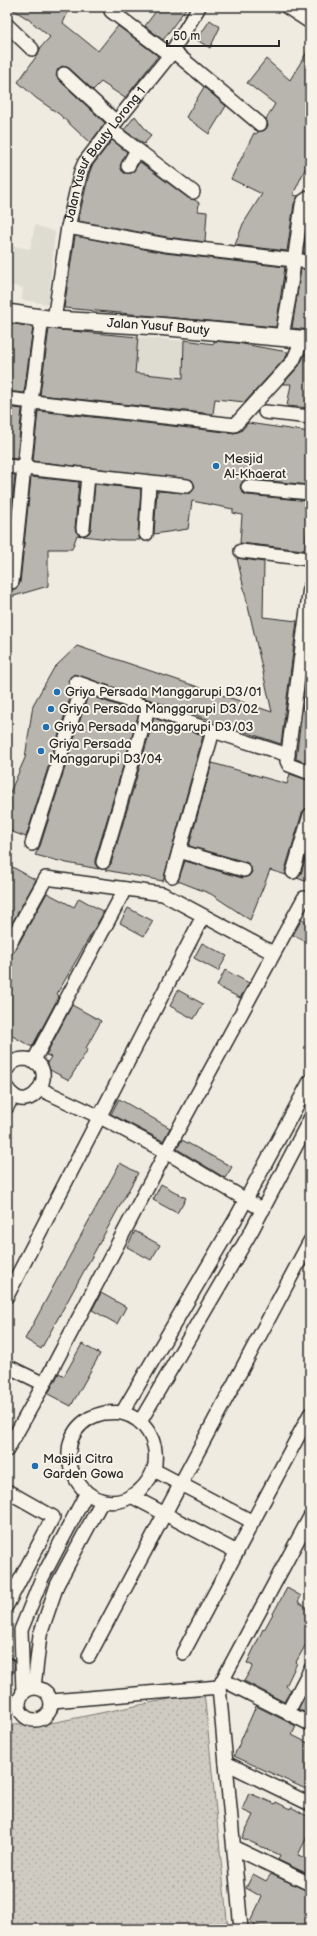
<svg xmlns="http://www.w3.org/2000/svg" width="317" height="1936" font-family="'Balsamiq Sans',sans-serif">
  <defs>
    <pattern id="green-dots" width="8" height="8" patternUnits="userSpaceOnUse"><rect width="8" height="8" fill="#cfcbc2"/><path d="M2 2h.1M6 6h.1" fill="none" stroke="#b2aea7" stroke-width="1.8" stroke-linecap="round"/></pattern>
  </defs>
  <rect width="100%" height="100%" fill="#efebe0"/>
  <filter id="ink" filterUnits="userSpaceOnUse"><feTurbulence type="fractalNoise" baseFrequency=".025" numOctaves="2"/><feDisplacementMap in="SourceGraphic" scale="8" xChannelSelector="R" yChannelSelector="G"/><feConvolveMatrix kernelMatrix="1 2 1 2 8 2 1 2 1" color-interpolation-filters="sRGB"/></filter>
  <g filter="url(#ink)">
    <g fill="#dedbd1">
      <polygon points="35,225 55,232 48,304 22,300 23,288 7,285 7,245 30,249"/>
      <polygon points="138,337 184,341 183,378 135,373"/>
    </g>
    <polygon fill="url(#green-dots)" stroke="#7d7b76" points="204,1692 228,1929 7,1929 7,1724 51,1723"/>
    <g fill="#b8b5ae" stroke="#2b2b2b">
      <polygon points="9,7 61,7 68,12 63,23 98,51 118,26 158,56 125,98 101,82 93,90 69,68 62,66 58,69 56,76 59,80 105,123 90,143 59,114 36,98 18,82 38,54 41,47 50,37 28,19"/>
      <polygon points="159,7 187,7 163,40 145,26"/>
      <polygon points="210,20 220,27 210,48 197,40"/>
      <polygon points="310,47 310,158 293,195 298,196 294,204 287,251 235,245 243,224 262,194 231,179 254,133 256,134 258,132 266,129 268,125 266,119 275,104 247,83 266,59 290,80"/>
      <polygon points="204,87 226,106 209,134 186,117"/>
      <polygon points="135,116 151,136 144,144 124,130"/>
      <polygon points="112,140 127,152 120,166 124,173 132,173 140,162 188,198 195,200 199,203 198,211 207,212 205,242 167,237 78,221 89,174 92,166"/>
      <polygon points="310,207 310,254 303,253"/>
      <polygon points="75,236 165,253 285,267 276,327 64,308"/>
      <polygon points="301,269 310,270 310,330 292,328"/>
      <polygon points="9,323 33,327 24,393 7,391"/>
      <polygon points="49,329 138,337 135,373 183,378 184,340 214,344 214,341 237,343 288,352 286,357 245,402 215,399 213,414 40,395"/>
      <polygon points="305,354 310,355 310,408 287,406 291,384 283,384 299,366"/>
      <polygon points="7,407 22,409 17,459 7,458"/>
      <polygon points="38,411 234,433 241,431 248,423 310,432 310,485 249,479 242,482 240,487 243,493 247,495 310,501 310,517 304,550 240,543 242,515 233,513 233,509 192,501 188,529 154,534 157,491 190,493 195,487 192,480 33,461"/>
      <polygon points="7,474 15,475 7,553"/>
      <polygon points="31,477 79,482 75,528 76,532 81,536 77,535 72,549 48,549 48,586 7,598 7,588 15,589 20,583"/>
      <polygon points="95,484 141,489 138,534 140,540 117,540 83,536 89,533 91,529"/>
      <polygon points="237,558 264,562 263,617 297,621 281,744 74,674 68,680 70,687 73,689 26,837 7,830 7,799 25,758 33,705 54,668 77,646 272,712"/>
      <polygon points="310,648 310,764 296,759"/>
      <polygon points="88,695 139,713 95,860 95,864 99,869 67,863 35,855 40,846"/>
      <polygon points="154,718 203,736 163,881 105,870 111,864"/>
      <polygon points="212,763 287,784 290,774 310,781 310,807 305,809 302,813 285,870 286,875 270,870 250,920 211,894 178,881 185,861 242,878 249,876 252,872 250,865 246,862 189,846"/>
      <polygon points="310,843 310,883 297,878 301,874"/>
      <polygon points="7,864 36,880 7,932"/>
      <polygon points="47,893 74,907 79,898 104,912 57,994 59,996 32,1047 7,1033 7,956 14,952"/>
      <polygon points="128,908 153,921 144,936 120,923"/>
      <polygon points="302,919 310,924 310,944 293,935"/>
      <polygon points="202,943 227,956 218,971 194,958"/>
      <polygon points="225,970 249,983 240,998 217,986"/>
      <polygon points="178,990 203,1004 194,1019 170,1006"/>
      <polygon points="72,1005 101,1021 86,1048 88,1049 69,1080 50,1070 47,1063 51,1057 46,1055"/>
      <polygon points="119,1099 170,1128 163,1141 111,1114"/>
      <polygon points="182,1140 232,1167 225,1178 177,1149"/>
      <polygon points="120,1163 138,1173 41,1349 25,1339"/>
      <polygon points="161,1184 186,1198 177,1213 153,1200"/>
      <polygon points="135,1231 160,1245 151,1260 127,1247"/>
      <polygon points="101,1293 126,1307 117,1324 92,1310"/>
      <polygon points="82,1344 100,1354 71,1406 48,1394 59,1373 64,1376"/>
      <polygon points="287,1588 301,1596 298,1602 310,1609 310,1637 296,1662 297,1663 286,1686 291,1690 284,1702 244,1681 253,1666 247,1663 263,1629 264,1630"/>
      <polygon points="305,1696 310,1698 310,1715 298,1709"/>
      <polygon points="256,1706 296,1726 292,1735 310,1744 310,1791 234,1756"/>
      <polygon points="249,1793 275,1804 276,1802 290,1809 291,1807 310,1818 310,1831 298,1855 310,1860 310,1875 278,1860 280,1855 242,1838 253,1815 242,1810"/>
      <polygon points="253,1874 266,1881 271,1874 310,1892 310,1929 264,1929 250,1922 262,1897 246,1888"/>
    </g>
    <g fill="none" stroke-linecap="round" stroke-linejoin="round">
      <g stroke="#2b2b2b" stroke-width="16">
        <g id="minor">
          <polyline points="287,7 310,22"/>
          <polyline points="111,11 170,55"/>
          <polyline points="7,25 32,49"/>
          <polyline points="173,51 260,124"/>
          <polyline points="64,74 116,122"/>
          <polyline points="110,129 193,192"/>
          <polyline points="128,166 137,150"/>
          <polyline points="68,227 166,245 310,262"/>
          <path id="s1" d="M54,320L68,227L81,171L85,162L116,122L170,55L199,7"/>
          <polyline points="282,336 289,298 302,205 304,201 310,197"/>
          <polyline points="7,399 235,425 293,361 303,338"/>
          <polyline points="265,412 310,417"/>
          <polyline points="7,466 187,486"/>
          <polyline points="248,487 310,493"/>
          <polyline points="83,528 88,476"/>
          <polyline points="146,534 149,483"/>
          <polyline points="241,551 310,559"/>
          <polyline points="12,582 31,402 42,318"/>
          <polyline points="310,587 287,761 289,765 310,773"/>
          <polyline points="76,682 213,731 288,755"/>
          <polyline points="32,844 83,685"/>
          <polyline points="179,851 244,870"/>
          <polyline points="103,862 148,709"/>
          <polyline points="293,872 310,815"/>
          <polyline points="172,876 213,731"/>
          <polyline points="7,948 46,878 163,894 273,953"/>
          <polyline points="33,1062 125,889"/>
          <path d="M7,1069C11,1062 18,1059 25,1059C65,1062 30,1124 7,1088"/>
          <polyline points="40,1089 100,1117 166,1152 263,1210"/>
          <polyline points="7,1107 13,1095"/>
          <polyline points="7,1296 203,916"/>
          <polyline points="7,1366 44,1384 166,1152 304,898"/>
          <path d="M104,1413C109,1413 117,1412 122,1413C146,1419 158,1442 155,1464C153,1476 147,1484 138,1492C88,1530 40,1447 90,1418C94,1416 99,1414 104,1413Z"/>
          <polyline points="122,1413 235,1220 310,1081"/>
          <polyline points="140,1422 252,1230 310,1119"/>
          <polyline points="7,1450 44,1384"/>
          <polyline points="154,1470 253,1522"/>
          <polyline points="7,1491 53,1517 7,1605"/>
          <polyline points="131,1496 237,1552"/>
          <polyline points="183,1653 310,1414"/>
          <polyline points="89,1656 310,1241"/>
          <polyline points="7,1664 7,1668"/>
          <polyline points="223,1680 310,1724"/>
          <polyline points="34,1687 40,1635 57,1585 102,1501"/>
          <polyline points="219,1687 310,1517"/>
          <circle cx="35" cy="1704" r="16"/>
          <polyline points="23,1692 21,1630 42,1578 86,1494"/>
          <polyline points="52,1701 219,1687 241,1929"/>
          <polyline points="288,1712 310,1670"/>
          <polyline points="226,1763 310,1804"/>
          <polyline points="235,1848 310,1884"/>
        </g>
      </g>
      <g stroke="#2b2b2b" stroke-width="20">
        <g id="tertiary">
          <path id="s2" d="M7,313L54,320L157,326L310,340"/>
        </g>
      </g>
      <use href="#minor" stroke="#f7f3e8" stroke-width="13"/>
      <use href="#tertiary" stroke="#f7f3e8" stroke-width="17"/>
    </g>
  </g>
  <g fill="#1f6fb2" stroke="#f7f3e8" stroke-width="1.5">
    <circle cx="216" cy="466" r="4"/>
    <circle cx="57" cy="692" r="4"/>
    <circle cx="51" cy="709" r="4"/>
    <circle cx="46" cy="727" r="4"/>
    <circle cx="41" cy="751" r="4"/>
    <circle cx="35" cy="1466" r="4"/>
  </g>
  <g text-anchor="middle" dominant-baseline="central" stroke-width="4" stroke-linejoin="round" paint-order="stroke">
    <g font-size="13" fill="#2b2b2b" stroke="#f7f3e8">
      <text stroke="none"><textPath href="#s1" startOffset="177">Jalan Yusuf Bauty Lorong 1</textPath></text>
      <text stroke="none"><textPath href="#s2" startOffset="152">Jalan Yusuf Bauty</textPath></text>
    </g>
    <g font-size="13" fill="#2b2b2b" stroke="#f7f3e8" text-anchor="start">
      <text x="224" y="459">Mesjid<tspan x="224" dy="15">Al-Khaerat</tspan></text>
      <text x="65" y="692">Griya Persada Manggarupi D3/01</text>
      <text x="59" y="709">Griya Persada Manggarupi D3/02</text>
      <text x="54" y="727">Griya Persada Manggarupi D3/03</text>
      <text x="49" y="744">Griya Persada<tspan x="49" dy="15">Manggarupi D3/04</tspan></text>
      <text x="43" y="1459">Masjid Citra<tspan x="43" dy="15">Garden Gowa</tspan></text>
    </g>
  </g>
  <rect width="317" height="1936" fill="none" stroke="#f7f3e8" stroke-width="24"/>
  <rect x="12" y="12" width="293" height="1912" fill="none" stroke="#2b2b2b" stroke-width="1.5" filter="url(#ink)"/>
  <path d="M167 40v6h112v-6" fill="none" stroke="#2b2b2b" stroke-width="2"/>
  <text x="173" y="40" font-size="12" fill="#2b2b2b" stroke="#f7f3e8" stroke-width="3" paint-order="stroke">50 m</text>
</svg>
